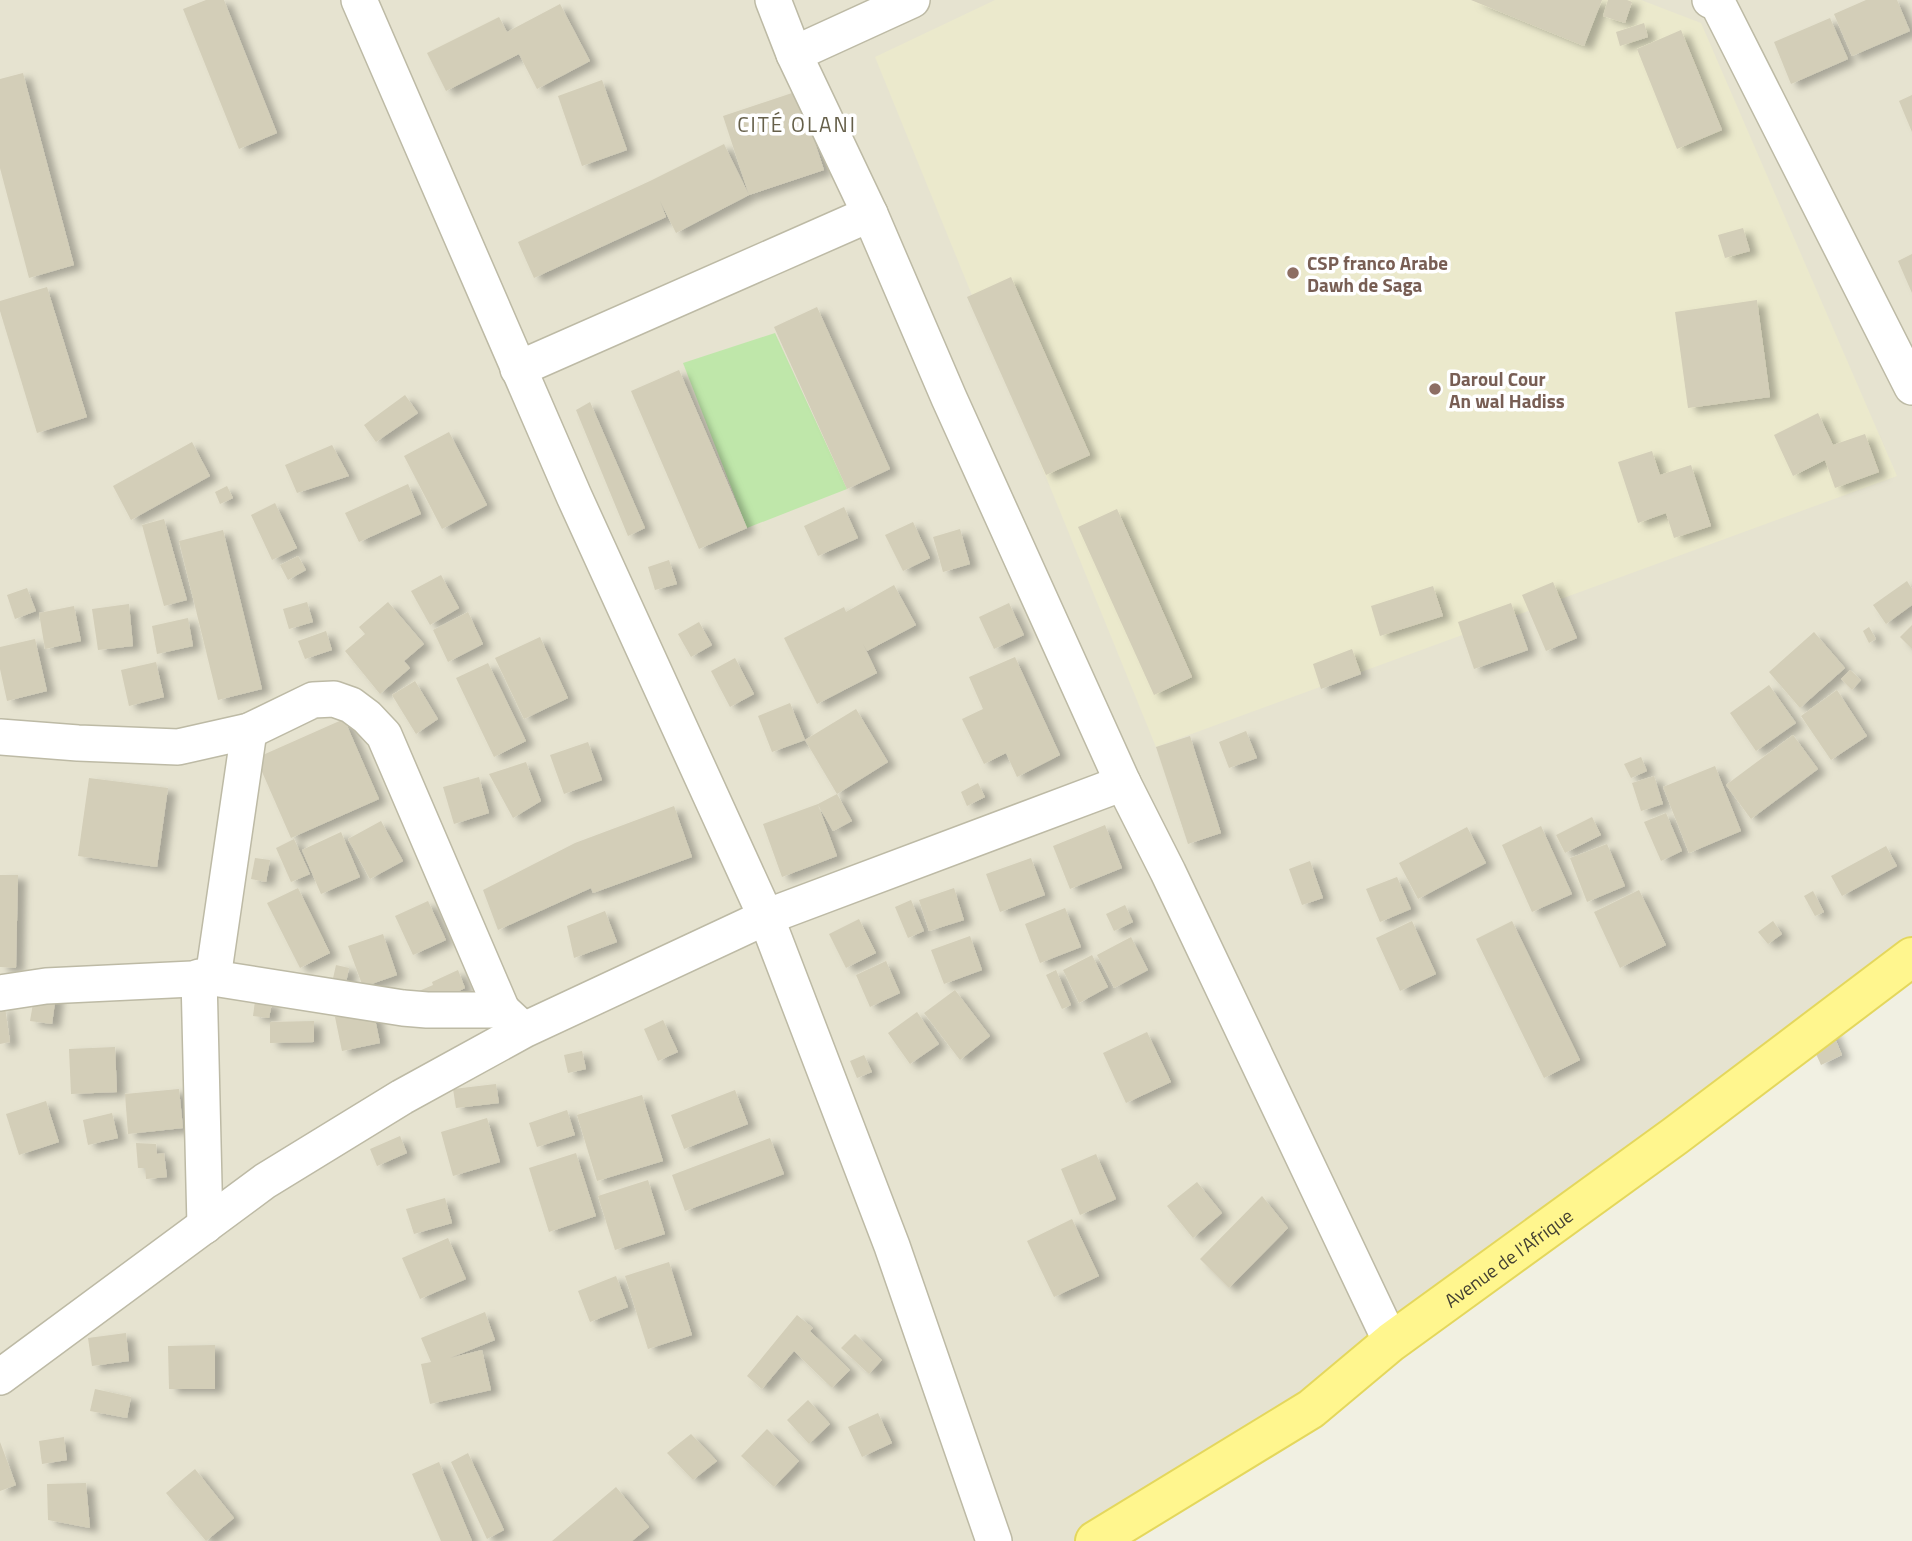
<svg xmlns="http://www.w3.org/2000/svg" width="1912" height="1541" font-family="'Titillium Web',sans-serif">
  <defs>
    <filter id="shadow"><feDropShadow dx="8" dy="4.5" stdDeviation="3.5" flood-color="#0004"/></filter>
  </defs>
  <rect width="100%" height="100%" fill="#f1f0e2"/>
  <polygon fill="#e6e3d0" points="0,0 1912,0 1912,964 1096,1541 0,1541"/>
  <polygon fill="#ebe9cc" points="995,0 1641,0 1701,23 1897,476 1156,747 875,57"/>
  <polygon fill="#bfe7aa" points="775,333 847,489 747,528 683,363"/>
  <g fill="#d3ceb8" filter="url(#shadow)">
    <polygon points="206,0 224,0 277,133 239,149 183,9"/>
    <polygon points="1471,0 1602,0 1584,46"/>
    <polygon points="1608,0 1627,0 1632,2 1625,23 1603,16"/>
    <polygon points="1866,0 1897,0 1910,31 1852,56 1834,14"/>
    <polygon points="560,4 590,61 537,89 519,54 446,91 427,53 499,17 507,32"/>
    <polygon points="1830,18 1848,59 1791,84 1774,42"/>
    <polygon points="1644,23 1648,37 1620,46 1616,32"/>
    <polygon points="1681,30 1722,130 1677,149 1637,49"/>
    <polygon points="23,73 74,265 29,278 0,168 0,79"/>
    <polygon points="602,80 627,150 582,166 558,96"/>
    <polygon points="798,91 824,170 749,195 676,233 660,201 666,217 534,278 518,242 650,181 724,144 749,195 723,116"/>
    <polygon points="1912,95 1912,132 1899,101"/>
    <polygon points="1743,228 1750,251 1725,258 1718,235"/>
    <polygon points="1912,254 1912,293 1898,261"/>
    <polygon points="1011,277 1090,455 1046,475 967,297"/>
    <polygon points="47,287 87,417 37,433 0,311 0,301"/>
    <polygon points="1757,300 1770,397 1688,408 1675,312"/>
    <polygon points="817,307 890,469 847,489 774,327"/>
    <polygon points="679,370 747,528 699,549 631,391"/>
    <polygon points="405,395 418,413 376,442 364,425"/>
    <polygon points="590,402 645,528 628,536 576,410"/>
    <polygon points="1818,413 1833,445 1865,434 1879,472 1835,488 1825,460 1793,476 1774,435"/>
    <polygon points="449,432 487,505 442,529 404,456"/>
    <polygon points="192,442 210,476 131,520 113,486"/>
    <polygon points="332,445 349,476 297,493 285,465"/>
    <polygon points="1652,451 1660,475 1691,465 1711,526 1674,538 1666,513 1638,523 1618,462"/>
    <polygon points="408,484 421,514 359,542 345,513"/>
    <polygon points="227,486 233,498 220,504 215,492"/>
    <polygon points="275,503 297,548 272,560 251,515"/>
    <polygon points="844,507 858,538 818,556 804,526"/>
    <polygon points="1117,509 1192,677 1154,695 1078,527"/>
    <polygon points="164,519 187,600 164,606 142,525"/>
    <polygon points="913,522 930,558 903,571 885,535"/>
    <polygon points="960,529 970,564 943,572 933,537"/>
    <polygon points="223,530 262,689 218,700 179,541"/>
    <polygon points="298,556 306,570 288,580 280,565"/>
    <polygon points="669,560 677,584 655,590 648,567"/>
    <polygon points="441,575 459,608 430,625 411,591"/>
    <polygon points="1907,581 1912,589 1912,605 1886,624 1873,605"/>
    <polygon points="1553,582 1577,638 1546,651 1522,595"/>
    <polygon points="894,585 916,625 867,651 863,644 877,673 817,704 784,638 844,607 846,612"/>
    <polygon points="1433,586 1443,616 1380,636 1371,606"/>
    <polygon points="27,588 36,611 15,619 7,595"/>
    <polygon points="307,602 313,622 289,629 283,609"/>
    <polygon points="388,602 424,644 404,661 410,668 380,694 345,651 365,634 359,627"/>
    <polygon points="1009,603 1024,635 994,649 979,617"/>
    <polygon points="1511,603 1528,650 1474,669 1458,622"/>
    <polygon points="129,604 133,646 98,650 92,609"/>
    <polygon points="74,606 81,641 45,649 39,613"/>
    <polygon points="468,612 483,644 448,662 433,630"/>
    <polygon points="188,618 193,646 157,654 152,626"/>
    <polygon points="699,622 712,645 691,657 678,634"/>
    <polygon points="1912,625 1912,649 1900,637"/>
    <polygon points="1869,627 1876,639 1869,643 1863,631"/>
    <polygon points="326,631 332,650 305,659 298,641"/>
    <polygon points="1814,632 1845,668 1800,708 1769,672"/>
    <polygon points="540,637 568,698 524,719 495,658"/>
    <polygon points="35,639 47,691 7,701 0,669 0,647"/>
    <polygon points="1352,649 1361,674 1321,689 1313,664"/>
    <polygon points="1015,657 1060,755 1017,777 1006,753 984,764 962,719 983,709 969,677"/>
    <polygon points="735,658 754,694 730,707 711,671"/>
    <polygon points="156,662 164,697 129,706 121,670"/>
    <polygon points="488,663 526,741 494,757 456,678"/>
    <polygon points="1850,670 1861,680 1852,690 1841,679"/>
    <polygon points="415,681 438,719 416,734 392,695"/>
    <polygon points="1769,685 1796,723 1756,751 1730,713"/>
    <polygon points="1837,690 1867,736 1831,760 1801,716"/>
    <polygon points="790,703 805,740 772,752 758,716"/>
    <polygon points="856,709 888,762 837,794 805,740"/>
    <polygon points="344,719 379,799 291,838 256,758"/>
    <polygon points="1246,731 1257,758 1229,768 1219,742"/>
    <polygon points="1793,735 1818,769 1751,819 1726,785"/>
    <polygon points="1190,736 1221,833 1188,844 1156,747"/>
    <polygon points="588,742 602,780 564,794 550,755"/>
    <polygon points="1641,757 1647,771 1631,778 1624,764"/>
    <polygon points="526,762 541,801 513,818 489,774"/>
    <polygon points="1715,766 1741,831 1689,853 1663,787"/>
    <polygon points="1654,776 1663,804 1641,811 1632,783"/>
    <polygon points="479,777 489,813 454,824 443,787"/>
    <polygon points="89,778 168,788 157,867 78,856"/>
    <polygon points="978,783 985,797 967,806 961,792"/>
    <polygon points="837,794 852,821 833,831 818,805 837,856 782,877 763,824 818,804"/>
    <polygon points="674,806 692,857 593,893 591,888 498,930 483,890 575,843"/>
    <polygon points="1666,813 1682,851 1661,861 1644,822"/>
    <polygon points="1592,817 1601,835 1565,853 1556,835"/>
    <polygon points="381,821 403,861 370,879 348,839"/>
    <polygon points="1105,825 1122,868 1070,889 1053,846"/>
    <polygon points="1541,826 1572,894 1532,912 1502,845"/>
    <polygon points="1467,827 1486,863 1418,899 1399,863"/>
    <polygon points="341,832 360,877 321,894 302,850"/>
    <polygon points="294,839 310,874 291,882 276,848"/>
    <polygon points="1607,844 1625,886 1587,902 1570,858"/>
    <polygon points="1886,846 1897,866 1842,896 1831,876"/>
    <polygon points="255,858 270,860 266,882 251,879"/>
    <polygon points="1031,858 1045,895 1000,912 986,874"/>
    <polygon points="1310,861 1323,898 1302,905 1289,869"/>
    <polygon points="0,875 18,875 16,968 0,967"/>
    <polygon points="1397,877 1411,909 1380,922 1366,889"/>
    <polygon points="298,888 330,953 300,968 267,903"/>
    <polygon points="954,888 964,920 929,931 919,900"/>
    <polygon points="1639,890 1666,945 1620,968 1594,912"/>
    <polygon points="1813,891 1824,912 1815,916 1804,896"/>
    <polygon points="911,900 924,931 908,938 895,907"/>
    <polygon points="428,901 446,940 413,955 395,916"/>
    <polygon points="1125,905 1133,922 1114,931 1106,914"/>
    <polygon points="1065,908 1081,947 1040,963 1025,924"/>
    <polygon points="605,911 617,942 574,958 567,926"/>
    <polygon points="859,919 876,953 846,968 829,934"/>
    <polygon points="1412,921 1436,974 1400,991 1376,938"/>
    <polygon points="1512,921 1580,1060 1544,1078 1476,939"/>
    <polygon points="1773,921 1782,934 1768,944 1758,932"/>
    <polygon points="383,934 397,975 363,987 348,946"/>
    <polygon points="970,936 982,970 944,984 931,950"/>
    <polygon points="1131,937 1148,970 1114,988 1097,955"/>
    <polygon points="1092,955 1108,987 1079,1003 1063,970"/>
    <polygon points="886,961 900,993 870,1007 856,975"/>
    <polygon points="336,965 349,968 345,987 332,983"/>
    <polygon points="458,970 465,988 426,1008 419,991 433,985 432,982"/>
    <polygon points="1056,970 1071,1005 1062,1009 1046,975"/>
    <polygon points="955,990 990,1036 960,1060 924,1013"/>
    <polygon points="35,992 56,995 52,1024 30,1021"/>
    <polygon points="255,1001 272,1003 269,1018 253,1016"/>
    <polygon points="0,1007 5,1007 10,1042 0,1044"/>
    <polygon points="373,1009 380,1043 342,1051 335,1017"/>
    <polygon points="917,1012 939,1044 910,1064 888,1033"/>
    <polygon points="663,1020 678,1052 658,1061 644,1029"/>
    <polygon points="314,1021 314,1042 270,1043 270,1022"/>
    <polygon points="1831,1029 1842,1055 1821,1065 1809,1038"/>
    <polygon points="1147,1032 1171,1082 1126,1103 1103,1053"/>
    <polygon points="115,1047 117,1092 71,1094 69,1049"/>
    <polygon points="582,1051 586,1069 568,1073 564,1055"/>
    <polygon points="864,1055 872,1072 857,1078 850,1061"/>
    <polygon points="496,1084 499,1103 456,1108 453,1089"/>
    <polygon points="179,1089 183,1128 128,1134 125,1094"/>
    <polygon points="735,1090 748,1124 684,1149 671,1115"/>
    <polygon points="642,1095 663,1161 597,1181 577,1115"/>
    <polygon points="46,1101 59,1142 19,1155 6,1114"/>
    <polygon points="567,1110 575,1135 537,1147 529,1123"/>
    <polygon points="112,1113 118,1138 88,1145 83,1120"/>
    <polygon points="487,1118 500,1162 453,1176 441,1132"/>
    <polygon points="400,1136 407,1153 377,1166 370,1149"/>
    <polygon points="770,1138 784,1174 685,1211 672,1175"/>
    <polygon points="136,1143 156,1144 157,1154 164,1153 167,1177 146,1179 145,1168 138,1168"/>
    <polygon points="576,1153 596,1216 549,1232 529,1168"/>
    <polygon points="1096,1154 1116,1199 1080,1215 1061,1169"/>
    <polygon points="648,1180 665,1234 615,1250 598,1196"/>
    <polygon points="1197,1182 1222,1213 1193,1238 1167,1206"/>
    <polygon points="1262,1196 1288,1228 1229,1288 1200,1259"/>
    <polygon points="445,1198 452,1223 414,1234 406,1209"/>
    <polygon points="1072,1219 1099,1276 1054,1297 1027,1241"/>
    <polygon points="448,1238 466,1279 420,1299 402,1258"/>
    <polygon points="669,1262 692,1335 648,1349 625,1276"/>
    <polygon points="616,1276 628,1307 590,1322 578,1291"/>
    <polygon points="485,1312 495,1340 450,1358 482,1350 491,1390 430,1404 421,1364 431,1362 421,1338"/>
    <polygon points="797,1315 813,1328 810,1331 850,1370 832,1388 794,1351 762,1389 747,1376"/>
    <polygon points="126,1333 129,1361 92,1366 88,1338"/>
    <polygon points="855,1334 882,1360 869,1374 841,1348"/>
    <polygon points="215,1345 215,1389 169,1389 168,1346"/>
    <polygon points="95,1389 131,1397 127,1418 90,1411"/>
    <polygon points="808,1400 830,1424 809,1444 787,1420"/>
    <polygon points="878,1413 892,1443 862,1457 848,1427"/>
    <polygon points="767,1429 799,1461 774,1487 741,1456"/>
    <polygon points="691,1434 717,1461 693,1480 667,1453"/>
    <polygon points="64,1437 67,1460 42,1464 39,1441"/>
    <polygon points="0,1442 16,1485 0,1491"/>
    <polygon points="468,1453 504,1530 487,1539 451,1462"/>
    <polygon points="439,1462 472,1541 441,1541 412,1474"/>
    <polygon points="195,1469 234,1518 206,1541 166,1493"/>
    <polygon points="86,1483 90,1528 48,1520 47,1484"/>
    <polygon points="616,1487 649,1527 632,1541 552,1541"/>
  </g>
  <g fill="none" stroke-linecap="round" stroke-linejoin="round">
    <g stroke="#bdbaa5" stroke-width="38">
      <g id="minor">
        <polyline points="359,0 574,496 766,917 892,1246 994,1541"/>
        <polyline points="773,0 794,54 870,214 949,398 1123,783 1168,872 1391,1342"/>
        <polyline points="1710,0 1718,4 1912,387"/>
        <polyline points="794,54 912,0"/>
        <polyline points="518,369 870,214"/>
        <polyline points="0,737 78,743 178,747 249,731 313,700 334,699 351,705 367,717 384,735 502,1010"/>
        <polyline points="199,977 205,1226"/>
        <polyline points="213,978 249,731"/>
        <polyline points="0,993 46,986 213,978 403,1008 427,1010 502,1010 516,1023"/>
        <polyline points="0,1377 265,1181 402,1097 524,1030 766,917 1123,783"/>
      </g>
    </g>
    <g stroke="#e4d75d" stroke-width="42">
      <g id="major">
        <path id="s1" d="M1095,1541L1311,1409L1391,1342L1675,1136L1912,957"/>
      </g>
    </g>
    <use href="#minor" stroke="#fff" stroke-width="35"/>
    <use href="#major" stroke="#fff68e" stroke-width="38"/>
  </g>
  <g fill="#8d6e63" stroke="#fff" stroke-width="2.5">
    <circle cx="1293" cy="273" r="7"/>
    <circle cx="1435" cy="389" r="7"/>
  </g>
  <g text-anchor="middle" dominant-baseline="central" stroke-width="7" stroke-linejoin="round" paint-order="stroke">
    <g font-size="19" font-weight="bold" fill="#785e54" stroke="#fff" text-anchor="start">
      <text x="1307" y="262">CSP franco Arabe<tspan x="1307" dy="22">Dawh de Saga</tspan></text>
      <text x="1449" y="378">Daroul Cour<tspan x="1449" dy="22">An wal Hadiss</tspan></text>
    </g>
    <g font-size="19" fill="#434033" stroke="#fff">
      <text stroke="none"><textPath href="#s1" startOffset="502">Avenue de l'Afrique</textPath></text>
    </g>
    <g font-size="21" letter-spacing="2" fill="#66604a" stroke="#fff">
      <text x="797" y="124">CITÉ OLANI</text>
    </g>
  </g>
</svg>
